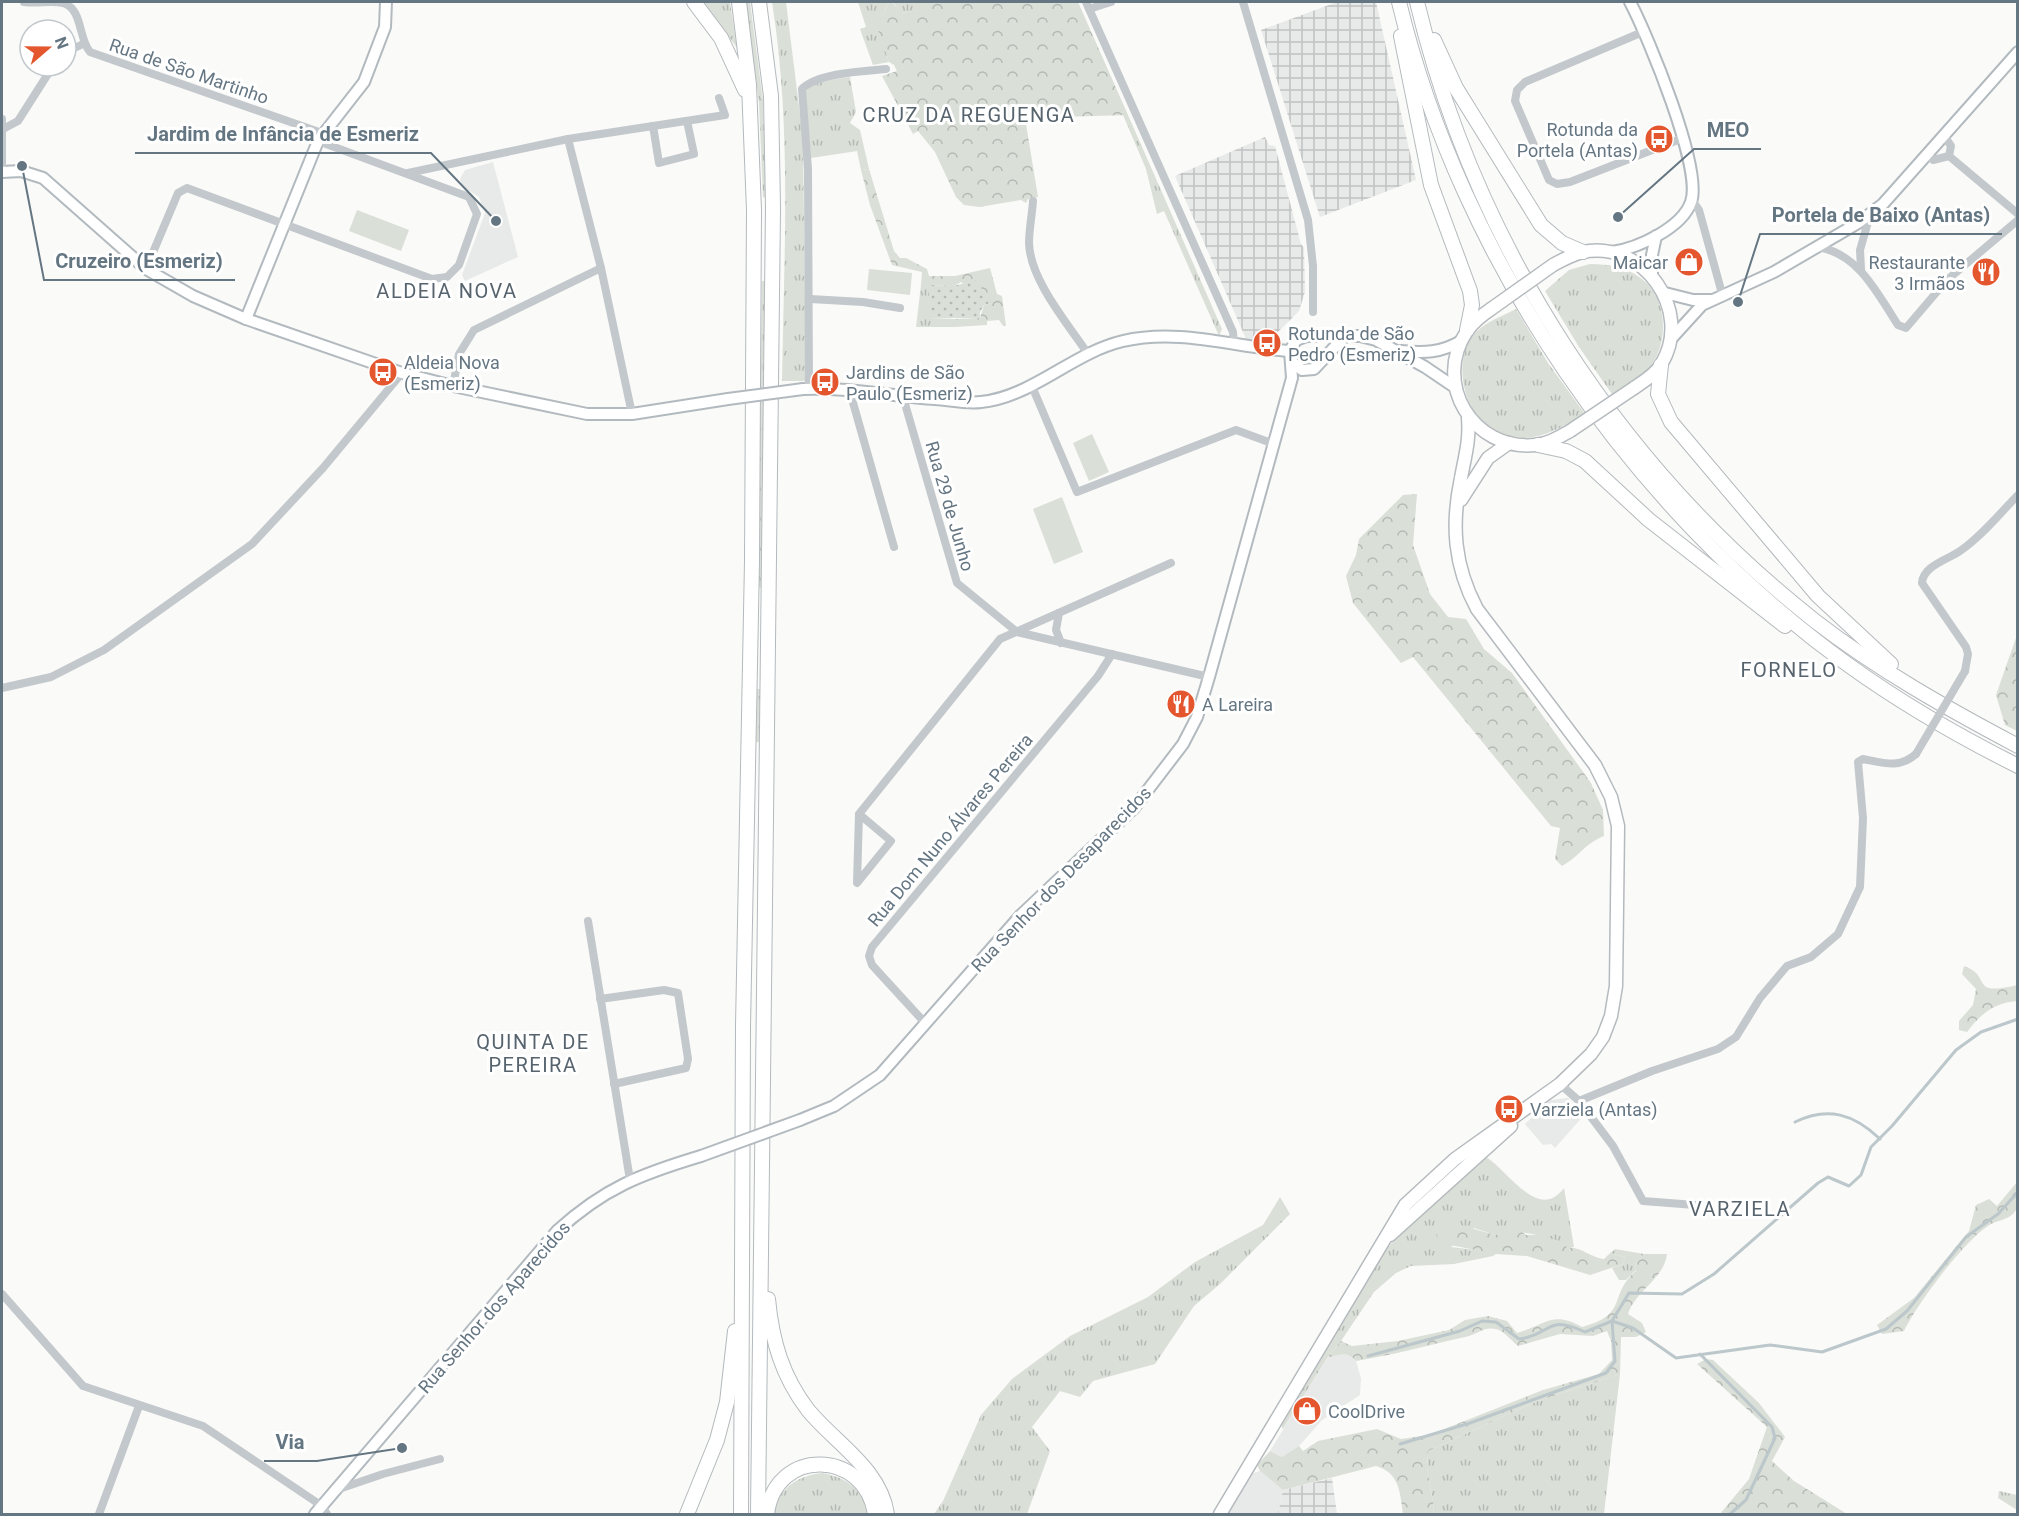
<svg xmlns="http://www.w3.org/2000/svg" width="2019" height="1516" font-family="Roboto,sans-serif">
  <defs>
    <pattern id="industrial-grid" width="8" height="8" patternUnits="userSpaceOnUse" patternTransform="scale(1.5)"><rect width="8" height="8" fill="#e8e9e9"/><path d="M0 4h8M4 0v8" fill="none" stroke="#c0c1c2"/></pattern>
    <pattern id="grass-tufts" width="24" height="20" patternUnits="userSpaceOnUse" patternTransform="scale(1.5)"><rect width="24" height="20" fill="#dadfd7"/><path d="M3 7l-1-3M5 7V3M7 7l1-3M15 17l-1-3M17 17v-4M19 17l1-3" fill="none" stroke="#b4b9b4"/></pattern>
    <pattern id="forest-crowns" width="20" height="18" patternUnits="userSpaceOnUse" patternTransform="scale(1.5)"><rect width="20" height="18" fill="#dadfd7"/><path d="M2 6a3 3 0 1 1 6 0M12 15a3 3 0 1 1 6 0" fill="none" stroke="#b4b9b4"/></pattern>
    <pattern id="garden-dots" width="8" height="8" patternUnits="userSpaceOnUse" patternTransform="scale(1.5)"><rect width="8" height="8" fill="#dadfd7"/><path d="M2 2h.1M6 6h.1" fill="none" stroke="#b4b9b4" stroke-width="1.8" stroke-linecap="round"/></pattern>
  </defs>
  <rect width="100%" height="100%" fill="#fafaf8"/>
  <g fill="#e8e9e9">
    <polygon points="493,162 518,257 465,281 462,275 485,213 479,197 462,186 460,179 465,170"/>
    <polygon points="1568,1098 1584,1115 1555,1148 1551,1144 1543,1145 1525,1124 1550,1100"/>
    <polygon points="1341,1354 1352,1356 1356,1361 1361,1378 1360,1395 1322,1420 1299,1446 1282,1457 1270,1451 1327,1358"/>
    <polygon points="1260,1471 1283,1490 1278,1514 1226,1514 1250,1474"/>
  </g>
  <g fill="url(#industrial-grid)">
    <polygon points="1337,2 1376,2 1416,180 1320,217 1261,30"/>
    <polygon points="1265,137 1269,145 1275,146 1301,244 1304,248 1305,292 1299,311 1279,331 1261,342 1246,339 1175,176"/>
    <polygon points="1332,1478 1337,1514 1278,1514 1283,1490"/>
  </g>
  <g fill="url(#grass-tufts)">
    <polygon points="704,2 730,2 737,48"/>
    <polygon points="746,2 750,2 763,101 766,198 763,197 759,103"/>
    <path d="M772,2H786L803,139L806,381H782C784,254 792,127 772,2Z"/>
    <polygon points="858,2 892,2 887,4 884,15 873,13 889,62 873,65 860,29 866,27"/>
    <polygon points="893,2 913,2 920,10 901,13"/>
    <path d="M850,77L856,112L850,123L860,130L869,169L861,170L857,151L811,158L805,92C815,81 836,79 850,77Z"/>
    <polygon points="1123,115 1128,115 1222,329 1219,336 1164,211 1157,214 1146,169"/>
    <path d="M1590,264C1609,264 1627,267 1642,279C1668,299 1669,343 1650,367C1640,379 1626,388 1614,397L1579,347L1545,291L1569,270Z"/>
    <polygon points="762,281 766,281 762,588 758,587"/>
    <polygon points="921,285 929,285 929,318 955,319 955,327 916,327"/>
    <path d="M1516,309L1548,363L1585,414C1561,428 1533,445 1504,435C1464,422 1449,362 1476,332C1487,321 1503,316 1516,309Z"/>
    <polygon points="757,689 761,689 761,742 756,742"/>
    <path d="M1486,1157C1507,1169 1538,1223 1564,1188L1574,1247L1568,1248C1553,1236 1512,1227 1495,1235L1474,1228L1451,1247L1493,1252L1496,1254L1493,1256L1454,1264L1411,1266L1396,1273L1374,1292L1341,1341L1327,1358L1283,1429L1280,1423L1385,1251L1409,1223Z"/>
    <polygon points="1280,1197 1290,1214 1220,1284 1194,1306 1155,1364 1093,1381 1080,1397 1060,1391 1032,1427 1050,1451 1027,1514 934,1514 943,1501 981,1415 1012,1379 1070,1336 1148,1297 1195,1262 1263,1225"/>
    <polygon points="1615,1249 1644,1254 1635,1264 1636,1270 1626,1280 1619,1280 1612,1268 1623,1264 1625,1257 1610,1253"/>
    <polygon points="1620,1374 1604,1514 1433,1514 1434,1508 1427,1468 1428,1451 1535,1402"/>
    <path d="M822,1473C846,1477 863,1489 868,1514H772C779,1489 796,1476 822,1473Z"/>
    <polygon points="1999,1491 2017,1495 2017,1510 1998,1498"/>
  </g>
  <g fill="url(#forest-crowns)">
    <polygon points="892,2 902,13 919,10 913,2 1078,2 1128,115 1025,118 1038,197 1028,199 1026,203 1021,200 979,207 964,205 956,197 935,152 918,131 913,134 882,76 897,71 894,65 889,62 872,12 884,15 887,4"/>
    <polygon points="869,169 894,251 900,258 906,258 927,269 929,276 955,276 990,268 997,294 1002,296 1006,326 1003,326 999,320 987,321 987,325 955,327 955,319 980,318 984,305 991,303 961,282 954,286 921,285 922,272 892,265 870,205 861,170"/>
    <path d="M1417,494L1413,545L1430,594L1448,617L1466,619L1484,649L1512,673L1591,783L1603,810L1604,836C1584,844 1580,856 1562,866L1555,859L1560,828L1551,826L1413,657L1401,663L1353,603L1346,576L1356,555L1359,539L1403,495Z"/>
    <polygon points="2017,635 2018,731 2017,731 2005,725 1996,695"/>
    <path d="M1964,966C1993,976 1968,997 2017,985V1001C1995,1003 1981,1013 1967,1032L1959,1030V1021L1973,1005L1976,989L1962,974Z"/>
    <path d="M2017,1182C2018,1190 2019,1203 2016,1210C2009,1221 1998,1219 1988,1226C1962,1243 1918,1303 1904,1331L1882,1334L1877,1325L1914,1298L1969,1231L1976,1205L1989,1199L1997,1206Z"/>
    <path d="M1460,1225L1495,1235L1505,1231L1519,1230L1526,1235H1539L1559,1241L1568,1248C1580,1246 1591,1258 1604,1259L1610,1253L1625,1257L1623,1264L1590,1275L1527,1256L1496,1254L1440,1243L1436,1234L1442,1229Z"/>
    <path d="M1644,1254H1667C1664,1279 1636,1290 1628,1314L1642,1323L1646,1332L1636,1337H1621L1620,1374L1535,1402L1428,1451L1427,1468L1434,1508L1433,1514H1403C1400,1493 1400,1473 1376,1466L1283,1490L1260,1471L1257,1465L1270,1451L1282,1457L1299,1446L1303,1451L1318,1441L1377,1429L1401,1439L1429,1435L1543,1390L1599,1374L1612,1360L1611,1341L1607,1331L1593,1336L1560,1334L1518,1346C1512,1341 1504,1331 1496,1329C1484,1326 1476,1335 1465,1337C1429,1345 1393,1355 1356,1361C1348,1351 1338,1355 1327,1358L1341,1341L1352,1346L1398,1341L1449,1330L1465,1320L1488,1316L1507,1321L1517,1333C1546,1325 1552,1310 1582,1327C1630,1314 1607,1296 1636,1271L1635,1264Z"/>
    <polygon points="1706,1359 1713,1360 1759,1403 1785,1437 1772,1461 1794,1481 1847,1514 1720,1514 1749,1479 1767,1427 1697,1364"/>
  </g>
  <polygon fill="url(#garden-dots)" points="976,280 991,303 984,305 980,312 980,318 929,318 929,285 954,286"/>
  <g fill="#dadfd7">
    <polygon points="357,210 409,230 401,251 349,231"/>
    <polygon points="869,269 912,273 910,295 867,290"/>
    <polygon points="1092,434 1109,472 1089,481 1073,443"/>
    <polygon points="1062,497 1083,552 1054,564 1033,509"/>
  </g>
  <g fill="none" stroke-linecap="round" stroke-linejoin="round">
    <g stroke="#bbc7cb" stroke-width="3">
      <path d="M1795,1122C1828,1106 1854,1114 1880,1139"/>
      <polyline points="1700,1354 1772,1427 1775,1438 1746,1500 1730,1514"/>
      <path d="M1368,1356L1460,1331L1482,1321L1496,1322L1519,1339C1553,1335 1545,1313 1585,1332L1612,1321L1629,1293L1682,1294L1714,1274L1818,1183L1828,1177L1849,1186L1861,1175L1871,1147L1892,1126L1956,1050L1981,1032L2018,1019"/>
      <polyline points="1400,1444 1470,1423 1606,1373 1615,1361 1612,1321 1633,1328 1676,1358 1770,1345 1822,1352 1886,1329 1907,1311 1966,1237 1998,1214 2018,1192"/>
    </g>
    <g stroke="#b3babf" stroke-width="14">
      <g id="secondary">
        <polyline points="2,172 21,171 43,178 146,269 193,296 246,319 402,373 453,386 587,414 632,414 728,399"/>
        <path d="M1612,252C1638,248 1682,228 1691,202C1703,169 1648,36 1630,2"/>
        <polyline points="1652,276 1652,255 1656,236"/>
        <polyline points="1665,293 1693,300 1711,300"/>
        <polyline points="246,319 318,141 364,82 385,27 386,2"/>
        <polyline points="1671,339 1702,305 1774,272 1858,223 1883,204 2018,52"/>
        <path d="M1401,351C1424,353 1441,353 1461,341"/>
        <polyline points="1292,362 1302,370 1314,369 1345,336"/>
        <path d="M803,389C846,387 892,396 935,399C950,400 966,404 981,402C1032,397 1072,353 1123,341C1180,328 1233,347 1290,351"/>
        <polyline points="800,1120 834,1106 880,1075 1021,915 1134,808 1183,744 1197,717 1209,677 1292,378 1290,351 1296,340 1307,336 1360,336 1376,340 1425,367 1456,388"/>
        <path d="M315,1514L557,1231C604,1188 641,1174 701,1156"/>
      </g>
    </g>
    <g stroke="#b5babe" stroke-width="15">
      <g id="primary">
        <path d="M1553,265C1562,260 1572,255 1582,252C1643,239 1693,310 1662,363C1656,374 1644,381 1634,388"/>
        <path d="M1491,309C1482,315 1473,322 1467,331C1432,383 1473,451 1535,445C1548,444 1559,437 1570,431"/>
        <polyline points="1461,500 1488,458 1509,443"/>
        <polyline points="1390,1235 1511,1126"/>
        <path d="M1220,1514L1405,1205L1455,1159L1560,1084L1591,1054L1603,1037L1611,1016L1616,986L1618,826L1611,797L1595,765L1477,609C1454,566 1451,525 1461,478C1465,456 1470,440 1468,418"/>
      </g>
    </g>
    <g stroke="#b4b9bd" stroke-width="16">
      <g id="highway">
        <polyline points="694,2 721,38 745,90"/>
        <polyline points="739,2 749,85 754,210 752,561 743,1026 741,1514"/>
        <path d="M1399,2C1461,260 1632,509 1847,664C1901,703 1958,736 2018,766"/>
        <path d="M1417,2C1475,245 1618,466 1815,621C1877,669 1948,709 2018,746"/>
        <polyline points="1401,36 1431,185 1470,291 1472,305 1467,330"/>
        <polyline points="1434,40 1456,88 1541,225 1562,243 1583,252"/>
        <polyline points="1661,365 1658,394 1671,422 1818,596 1891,664"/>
        <polyline points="1538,445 1566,451 1585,461 1649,520 1785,626"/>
        <path d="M768,1299C772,1341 782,1376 808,1410C835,1443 880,1468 887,1514"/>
        <polyline points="687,1514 717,1440 727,1402 735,1331"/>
        <polyline points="758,1514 773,208 771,96 759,2"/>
        <path d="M767,1514C775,1447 865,1449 875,1514"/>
      </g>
    </g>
    <g stroke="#c3c8cc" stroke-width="8">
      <path d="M24,2C37,4 51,0 63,3C83,9 78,38 90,52L322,133"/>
      <polyline points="1086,2 1233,332 1234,345"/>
      <polyline points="1243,2 1308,220 1313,266 1313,312"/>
      <polyline points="1089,9 1111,2"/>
      <polyline points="1645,31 1525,82 1517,90 1515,101 1549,180 1557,184 1570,182 1683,138"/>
      <polyline points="66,52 83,44"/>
      <polyline points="2,119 2,172"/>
      <polyline points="653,126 659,163 694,154 687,121"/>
      <polyline points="3,129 18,121 53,66"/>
      <polyline points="1945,137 1951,146 1949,156"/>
      <polyline points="568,139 601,268 632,414"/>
      <polyline points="1928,156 1933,160 1949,156"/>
      <polyline points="1949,156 2018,214"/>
      <polyline points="408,173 568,139 725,115 719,98"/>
      <polyline points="1692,200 1699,210 1723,297"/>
      <path d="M1033,201C1032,215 1029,230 1029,243C1030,280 1068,324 1088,354"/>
      <path d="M1818,247C1859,254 1877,293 1898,325L1906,328L1947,280L2018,220"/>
      <polyline points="146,269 178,193 187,188 432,279 447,277 459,265 477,214 469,197 318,141"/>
      <polyline points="1861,269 1860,250 1870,215"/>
      <polyline points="810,299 863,302 900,308"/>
      <polyline points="1031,384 1077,492 1236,430 1274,444"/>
      <polyline points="453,386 459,354 474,330 601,268"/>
      <path d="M809,389L808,169L802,89C817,73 864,71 886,69"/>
      <polyline points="850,392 894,547"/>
      <polyline points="903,397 957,583 1017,632 1209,677"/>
      <polyline points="1059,613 1056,630 1061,643"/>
      <path d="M1965,671L1968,654L1966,647L1922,583C1923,566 1947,560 1960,551C1981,537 2000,513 2018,495"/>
      <polyline points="2,688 51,677 104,650 252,544 323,468 402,373"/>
      <polyline points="859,814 891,841 857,883 859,814 1000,639 1171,563"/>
      <polyline points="588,921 630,1180"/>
      <polyline points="600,999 664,990 678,993 688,1059 686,1068 614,1084"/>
      <polyline points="926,1024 872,965 869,956 872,947 1098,676 1112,654"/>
      <path d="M1560,1084L1579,1101L1652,1071L1718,1049L1736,1037L1760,998L1787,966L1811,957L1838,934L1860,887L1863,818L1858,762L1863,759C1884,763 1899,769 1916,754"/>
      <polyline points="1579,1101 1613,1146 1643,1201 1695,1205"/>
      <polyline points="2,1294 83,1386 203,1426 322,1506 327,1514"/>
      <polyline points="336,1490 383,1474 440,1459"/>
      <polyline points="99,1514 139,1406"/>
    </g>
    <use href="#secondary" stroke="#fff" stroke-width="10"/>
    <use href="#primary" stroke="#fff" stroke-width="12"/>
    <use href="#highway" stroke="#fff" stroke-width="14"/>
    <g stroke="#b3babf" stroke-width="14" stroke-linecap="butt">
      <g id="secondary-bridge">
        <polyline points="728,399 803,389"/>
        <polyline points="701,1156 800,1120"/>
      </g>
    </g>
    <g stroke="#b5babe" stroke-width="15" stroke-linecap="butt">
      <g id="primary-bridge">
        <polyline points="1491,309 1553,265"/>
        <polyline points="1570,431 1634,388"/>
      </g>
    </g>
    <polyline stroke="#c3c8cc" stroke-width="8" points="1916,754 1965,671"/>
    <use href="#secondary-bridge" stroke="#fff" stroke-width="10"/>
    <use href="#primary-bridge" stroke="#fff" stroke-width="12"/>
  </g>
  <defs>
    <g id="bus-disc" transform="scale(1.5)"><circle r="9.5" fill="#e4572e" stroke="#fff"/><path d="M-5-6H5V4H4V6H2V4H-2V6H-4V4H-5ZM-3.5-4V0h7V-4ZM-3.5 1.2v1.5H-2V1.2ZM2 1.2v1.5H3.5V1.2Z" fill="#fff"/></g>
    <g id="shop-disc" transform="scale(1.5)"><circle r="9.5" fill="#e4572e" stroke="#fff"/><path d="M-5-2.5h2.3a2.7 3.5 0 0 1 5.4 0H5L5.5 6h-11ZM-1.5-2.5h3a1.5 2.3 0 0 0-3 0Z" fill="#fff"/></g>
    <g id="restaurant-disc" transform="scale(1.5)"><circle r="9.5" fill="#e4572e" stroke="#fff"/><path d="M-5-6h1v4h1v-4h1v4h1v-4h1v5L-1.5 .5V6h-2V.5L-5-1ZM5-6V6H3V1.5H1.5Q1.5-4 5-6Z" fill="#fff"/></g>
  </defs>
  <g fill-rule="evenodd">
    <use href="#bus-disc" x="1659" y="139"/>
    <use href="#shop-disc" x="1689" y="262"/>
    <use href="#restaurant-disc" x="1986" y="272"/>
    <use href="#bus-disc" x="1267" y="343"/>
    <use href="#bus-disc" x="383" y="372"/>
    <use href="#bus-disc" x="825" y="382"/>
    <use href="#restaurant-disc" x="1181" y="704"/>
    <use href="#bus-disc" x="1509" y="1109"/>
    <use href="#shop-disc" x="1307" y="1411"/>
  </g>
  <g text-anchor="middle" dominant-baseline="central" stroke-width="6" stroke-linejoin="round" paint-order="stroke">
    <g font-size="18" fill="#657683" stroke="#fff">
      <text transform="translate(189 71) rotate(19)">Rua de São Martinho</text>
      <text transform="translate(950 506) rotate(74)">Rua 29 de Junho</text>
      <text transform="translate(950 830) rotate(-50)">Rua Dom Nuno Álvares Pereira</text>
      <text transform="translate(1061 879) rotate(-46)">Rua Senhor dos Desaparecidos</text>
      <text transform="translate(494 1307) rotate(-49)">Rua Senhor dos Aparecidos</text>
    </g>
    <g font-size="18" fill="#657683" stroke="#fff" text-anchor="start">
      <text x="1638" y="129" text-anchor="end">Rotunda da<tspan x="1638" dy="21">Portela (Antas)</tspan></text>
      <text x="1668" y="262" text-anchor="end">Maicar</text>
      <text x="1965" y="262" text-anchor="end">Restaurante<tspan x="1965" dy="21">3 Irmãos</tspan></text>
      <text x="1288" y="333">Rotunda de São<tspan x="1288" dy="21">Pedro (Esmeriz)</tspan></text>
      <text x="404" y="362">Aldeia Nova<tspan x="404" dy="21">(Esmeriz)</tspan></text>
      <text x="846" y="372">Jardins de São<tspan x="846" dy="21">Paulo (Esmeriz)</tspan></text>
      <text x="1202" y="704">A Lareira</text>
      <text x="1530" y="1109">Varziela (Antas)</text>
      <text x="1328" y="1411">CoolDrive</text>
    </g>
    <g font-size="20" letter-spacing="1.5" fill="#57646e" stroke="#fff">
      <text x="969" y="115">CRUZ DA REGUENGA</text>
      <text x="447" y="291">ALDEIA NOVA</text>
      <text x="1789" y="670">FORNELO</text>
      <text x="533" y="1042">QUINTA DE<tspan x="533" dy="23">PEREIRA</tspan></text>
      <text x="1740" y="1209">VARZIELA</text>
    </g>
  </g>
  <path fill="none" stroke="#657683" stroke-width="2" d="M1618 217L1694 149H1761M496 221L431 153H135M1738 302L1760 234H2002M22 166L44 280H235M402 1448L317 1461H264"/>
  <g fill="#657683" stroke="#fff" stroke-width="2">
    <circle cx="1618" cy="217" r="6"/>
    <circle cx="496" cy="221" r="6"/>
    <circle cx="1738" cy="302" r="6"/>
    <circle cx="22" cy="166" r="6"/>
    <circle cx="402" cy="1448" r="6"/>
  </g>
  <g font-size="20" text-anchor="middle" font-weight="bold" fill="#657683" stroke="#fff" stroke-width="6" stroke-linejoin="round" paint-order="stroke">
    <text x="1728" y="137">MEO</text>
    <text x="283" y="141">Jardim de Infância de Esmeriz</text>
    <text x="1881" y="222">Portela de Baixo (Antas)</text>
    <text x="139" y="268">Cruzeiro (Esmeriz)</text>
    <text x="290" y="1449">Via</text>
  </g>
  <rect width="2019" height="1516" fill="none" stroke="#657683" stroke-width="6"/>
  <g transform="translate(48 48) rotate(70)"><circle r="28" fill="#ffffff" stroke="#c1c8cd" stroke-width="1.5"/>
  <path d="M0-4.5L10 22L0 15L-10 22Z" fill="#e4572e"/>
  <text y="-9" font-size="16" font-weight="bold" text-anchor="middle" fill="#657683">N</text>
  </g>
</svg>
